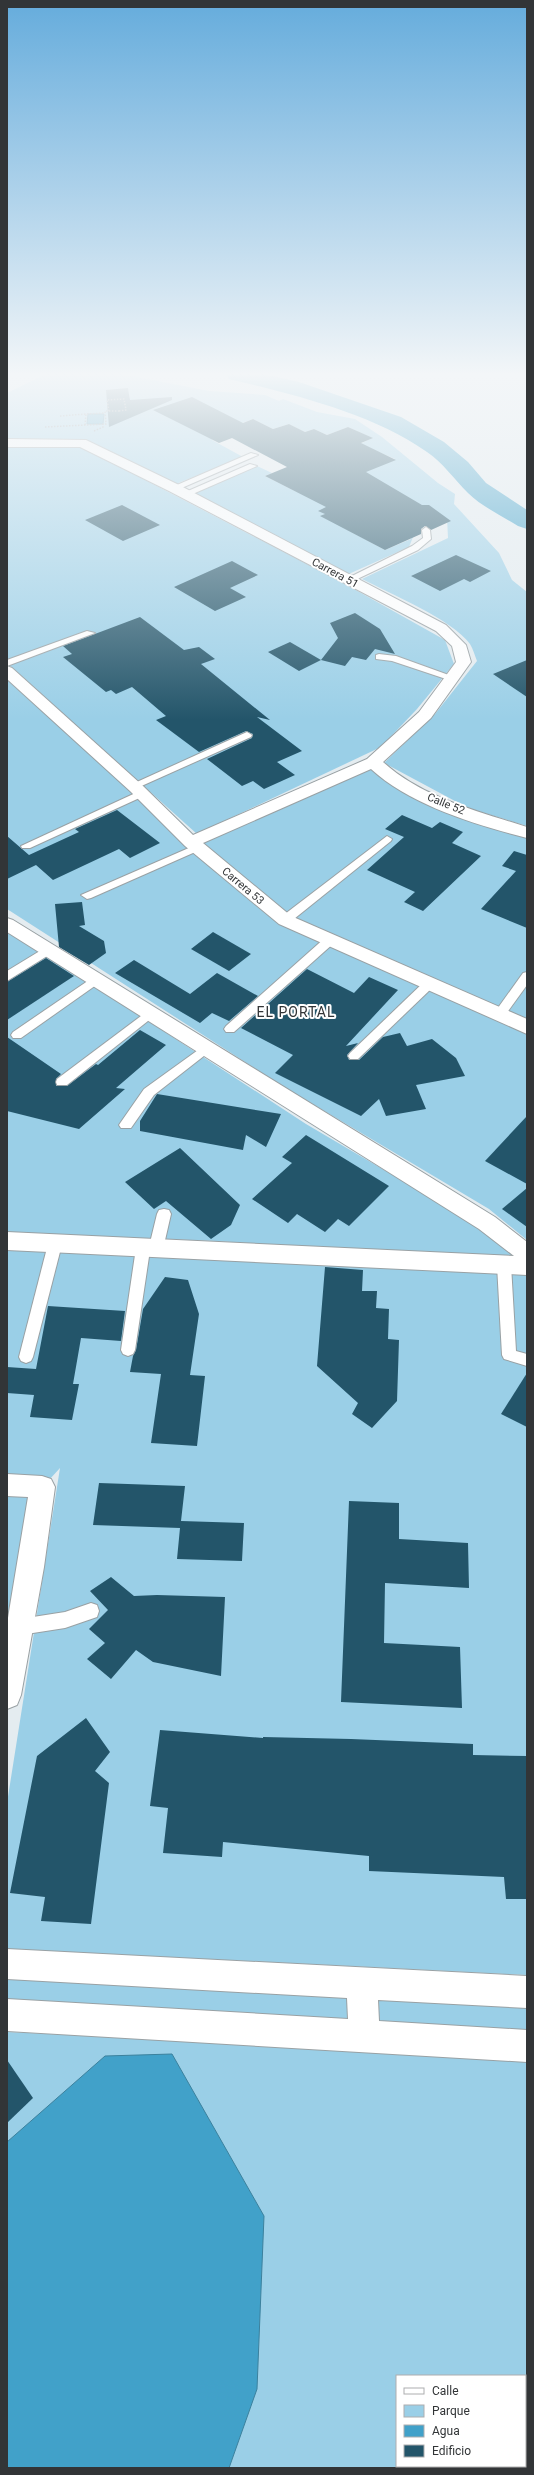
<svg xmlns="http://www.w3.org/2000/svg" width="534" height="2475" font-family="Roboto,sans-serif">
  <rect width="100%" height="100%" fill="#e4ecf0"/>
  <g fill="#9acfe7" fill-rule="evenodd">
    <path d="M46,374H122L209,391L265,395L279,401L283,399L317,412L355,419L382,437L438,483L455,494L454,504L499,553L512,580L527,592V826L468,808L384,763L435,714L477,661C475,656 473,649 470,644C453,620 389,593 362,579L448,538L447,518L344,528L385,550L411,539L415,532L409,547L342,577L187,493L257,466L272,473L265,476L297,492L395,459L360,444L372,438L348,427L327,435L314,429L305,432L289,424L273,429L253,419L213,434L212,440L243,457L171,486L85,442H7V393ZM128,389L130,398L108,399L106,390Z"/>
    <polygon points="68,443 80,446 345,584 445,640 454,664 417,709 381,747 197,834 7,663 7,447"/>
    <polygon points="7,677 225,879 282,925 527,1032 527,1240 489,1209 284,1087 7,909"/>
    <polygon points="373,767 381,778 442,808 527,838 527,1022 284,913 201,844"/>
    <polygon points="7,929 306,1124 486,1230 514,1251 513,1257 504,1259 216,1241 7,1233"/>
    <polygon points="7,1250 527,1272 527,1975 7,1949 7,1803 60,1468 49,1480 7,1478"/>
    <polygon points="7,1492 32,1494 7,1639"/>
    <polygon points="7,1972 527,2000 527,2038 7,2009"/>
    <path d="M7,2032L527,2057V2468H7ZM397,2376H525V2466H397Z"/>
  </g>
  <g fill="#41a1c9" stroke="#3c819d">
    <polygon points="88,414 104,414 103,424 87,424"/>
    <polygon points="172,2054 264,2216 257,2389 229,2468 7,2468 7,2142 105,2056"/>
  </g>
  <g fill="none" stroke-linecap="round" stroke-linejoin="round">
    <path fill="#41a1c9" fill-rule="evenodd" d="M226,374H264L299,382L401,417L444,442L468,462L486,483L527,510V529L518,526C502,516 481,506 468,493C454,479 443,463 427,452C371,413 295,395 229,379Z"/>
  </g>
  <g fill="#23556a">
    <polygon points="128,388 130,400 172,397 172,400 109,427 106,390"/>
    <polygon points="192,397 243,423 253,419 273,429 289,424 305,432 314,429 327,435 348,427 373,438 361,443 396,460 366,472 422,505 429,505 451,521 431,530 425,526 421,529 421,534 385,550 320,516 325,514 318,511 326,507 265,476 287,467 232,438 219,443 153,410"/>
    <polygon points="122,505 160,525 123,541 85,520"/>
    <polygon points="456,555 491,571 470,582 464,579 440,591 411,576"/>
    <polygon points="232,561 258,575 230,588 246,597 215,611 174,587"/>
    <polygon points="355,613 380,629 395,654 375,649 366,660 352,657 345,666 321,660 338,638 330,623"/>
    <polygon points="140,617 184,650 199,647 215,659 201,664 270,720 257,717 302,751 277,762 295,775 264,789 253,781 242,786 207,759 252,738 253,734 246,731 199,752 156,720 166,716 132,687 116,694 111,690 106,692 63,657 72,654 63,646"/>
    <polygon points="290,642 321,660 299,671 268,652"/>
    <polygon points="527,660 527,697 493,674"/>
    <polygon points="117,810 160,843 130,858 119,849 53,880 36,865 7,879 7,836 29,855 79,832 75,829"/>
    <polygon points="402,815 432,828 440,822 463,832 452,843 481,856 423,911 404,902 415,892 367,870 404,837 385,829"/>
    <polygon points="514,851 527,855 527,928 481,909 516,871 502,866"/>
    <polygon points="82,902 85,925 79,926 104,941 106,953 89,965 59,947 55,904"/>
    <polygon points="213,932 251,954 229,971 191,949"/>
    <polygon points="46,958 74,976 7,1020 7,982"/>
    <polygon points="134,960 190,994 217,973 258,996 229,1021 212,1013 200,1023 115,973"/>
    <polygon points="307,969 354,993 369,977 398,990 346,1046 358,1043 347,1055 349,1060 359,1060 383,1037 400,1033 407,1046 432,1039 456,1058 465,1076 416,1085 426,1109 386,1116 379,1099 361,1116 275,1073 293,1055 241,1028"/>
    <polygon points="140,1030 166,1045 116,1088 125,1089 79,1129 7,1111 7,1037 61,1074 56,1079 56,1086 67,1086 96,1064 98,1065"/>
    <polygon points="157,1094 281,1114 266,1147 246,1135 243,1150 140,1131 140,1121"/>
    <polygon points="527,1116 527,1184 485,1161"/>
    <polygon points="306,1135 389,1186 349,1226 338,1219 325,1232 297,1214 288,1223 252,1199 292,1163 282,1157"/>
    <polygon points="180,1148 240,1205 231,1225 211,1239 166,1201 154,1209 125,1182"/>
    <polygon points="527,1188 527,1227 502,1209"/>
    <polygon points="325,1267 363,1270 362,1291 377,1291 376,1308 389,1309 388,1339 399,1340 397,1401 372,1428 352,1414 358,1403 317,1366"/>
    <polygon points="165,1277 188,1280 199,1314 190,1375 205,1376 197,1446 151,1443 161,1374 130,1372 133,1356 136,1350 143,1309"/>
    <polygon points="48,1306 125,1311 121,1341 81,1338 73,1384 79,1384 72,1420 30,1417 34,1395 7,1393 7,1367 36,1369"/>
    <polygon points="527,1373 527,1427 501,1414"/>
    <polygon points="99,1483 185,1486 181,1521 244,1523 242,1561 177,1559 180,1528 93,1525"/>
    <polygon points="349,1501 399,1503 399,1539 468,1543 469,1588 385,1583 384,1643 460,1647 462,1708 341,1702"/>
    <polygon points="111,1577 134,1596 157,1595 225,1597 221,1676 153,1662 136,1650 111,1679 87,1659 105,1643 89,1629 108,1610 90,1591"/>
    <polygon points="86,1718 110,1752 95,1771 109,1783 91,1924 41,1921 45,1897 10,1893 37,1756"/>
    <polygon points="160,1730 263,1738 263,1737 351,1739 473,1744 473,1755 527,1756 527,1899 506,1899 504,1877 369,1871 369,1856 223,1842 222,1857 163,1853 168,1808 150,1806"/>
    <polygon points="7,2060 33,2098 7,2123"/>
  </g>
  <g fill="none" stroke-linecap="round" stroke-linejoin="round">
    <g stroke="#99a1a4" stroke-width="2">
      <g id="lane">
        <polygon points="251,453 258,455 177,490 170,488"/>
        <polygon points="250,464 257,466 188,496 181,494"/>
        <polygon points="426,527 430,530 431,539 418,550 351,582 344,580 412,546 423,538 422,530"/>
        <polygon points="87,631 95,633 7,666 7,660"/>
        <polygon points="379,654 396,656 457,678 452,681 392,661 376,659 376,655"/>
        <polygon points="247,732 252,735 251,737 137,788 133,789 128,786"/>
        <polygon points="142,790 146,791 146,795 30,848 22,848 21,846"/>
        <polygon points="387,836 392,839 391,841 289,923 281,923 281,917"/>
        <polygon points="198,844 202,845 202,849 91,898 87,899 81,895"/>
        <polygon points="330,936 336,940 334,943 234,1032 226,1032 224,1029 226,1026 326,937"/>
        <polygon points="48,946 54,950 52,953 7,981 7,971"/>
        <polygon points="527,972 527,985 503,1018 495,1018 493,1015 495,1012 523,973"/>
        <polygon points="95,976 99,977 101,980 99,983 21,1038 13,1038 11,1035 13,1032"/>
        <polygon points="429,980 435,984 433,987 358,1059 350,1059 348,1056 350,1053 425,981"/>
        <polygon points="149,1010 153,1011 155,1014 153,1017 67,1085 57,1085 56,1082 57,1079"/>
        <polygon points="205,1045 211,1049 209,1052 154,1095 131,1128 121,1128 119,1125 121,1122 144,1089"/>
        <polygon points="164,1209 169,1210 171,1214 163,1249 161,1253 156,1255 150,1250 135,1350 133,1354 128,1356 123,1354 121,1350 136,1248 138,1244 143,1242 149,1247 157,1214 159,1210"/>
        <polygon points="55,1238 60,1240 62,1244 33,1357 31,1361 26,1363 21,1361 19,1357 48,1244 50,1240"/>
        <polygon points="504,1259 509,1261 511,1265 516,1351 527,1354 527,1366 504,1359 502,1355 497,1265 499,1261"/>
        <polygon points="91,1603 97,1605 99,1611 97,1617 65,1628 20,1635 14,1633 11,1627 14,1621 20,1619 65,1612"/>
      </g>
    </g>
    <g stroke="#99a1a4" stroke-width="2">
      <g id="street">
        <path d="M7,439L86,440L179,485L446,625L466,645L471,662L431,718L383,762C423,798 477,811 527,827V838C476,825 410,805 371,769L203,843L291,916L527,1019V1034L279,924L185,846L130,791L7,679V666L12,668L142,785L193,835L367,759L419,712L456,662L452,646L436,631L169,491L80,447H7Z"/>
        <polygon points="7,918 13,920 495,1217 527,1242 527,1275 7,1250 7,1232 514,1256 479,1229 7,932"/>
        <polygon points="7,1474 42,1476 51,1479 55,1487 44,1567 21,1695 17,1705 7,1709 7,1624 28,1497 7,1496"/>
        <polygon points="7,1949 527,1976 527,2008 378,2000 379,2021 527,2030 527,2062 7,2031 7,1999 348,2019 347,1998 7,1979"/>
      </g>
    </g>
    <g stroke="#8c9295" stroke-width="1.5" stroke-dasharray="1.5 1.5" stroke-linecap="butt">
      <polyline points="109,411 107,400 124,399 126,410 119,411"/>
      <polyline points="60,416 86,414"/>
      <polyline points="85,425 86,414 105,413"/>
      <polyline points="45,427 106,424 105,411 119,411"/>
      <polyline points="94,431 103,427 103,424"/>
    </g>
    <use href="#lane" fill="#fff" fill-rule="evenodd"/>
    <use href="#street" fill="#fff" fill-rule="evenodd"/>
  </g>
  <linearGradient id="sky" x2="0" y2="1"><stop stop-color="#65acdc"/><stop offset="0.52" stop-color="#f3f6f8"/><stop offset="1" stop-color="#f3f6f8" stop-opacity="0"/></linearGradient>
  <rect width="534" height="720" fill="url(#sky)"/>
  <g text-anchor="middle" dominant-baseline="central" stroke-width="4" stroke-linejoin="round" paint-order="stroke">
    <g font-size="11" fill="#323537" stroke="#fff">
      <text transform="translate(335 573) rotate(28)">Carrera 51</text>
      <text transform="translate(446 804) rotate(22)">Calle 52</text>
      <text transform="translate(243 886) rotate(40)">Carrera 53</text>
    </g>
    <g font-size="14" letter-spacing="1" fill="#323537" stroke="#fff">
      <text x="296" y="1012">EL PORTAL</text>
    </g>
  </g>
  <rect width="534" height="2475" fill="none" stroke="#323537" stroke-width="16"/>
  <rect x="396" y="2375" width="130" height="92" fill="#ffffff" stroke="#adaeaf"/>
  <rect x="404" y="2388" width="20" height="6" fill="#ffffff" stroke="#adaeaf"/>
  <text x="432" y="2395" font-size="12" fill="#323537">Calle</text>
  <rect x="404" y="2405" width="20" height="12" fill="#9acfe7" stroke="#adaeaf"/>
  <text x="432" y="2415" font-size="12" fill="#323537">Parque</text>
  <rect x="404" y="2425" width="20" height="12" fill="#41a1c9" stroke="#adaeaf"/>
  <text x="432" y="2435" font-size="12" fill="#323537">Agua</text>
  <rect x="404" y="2445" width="20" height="12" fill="#23556a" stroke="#adaeaf"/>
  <text x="432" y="2455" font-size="12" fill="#323537">Edificio</text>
</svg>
